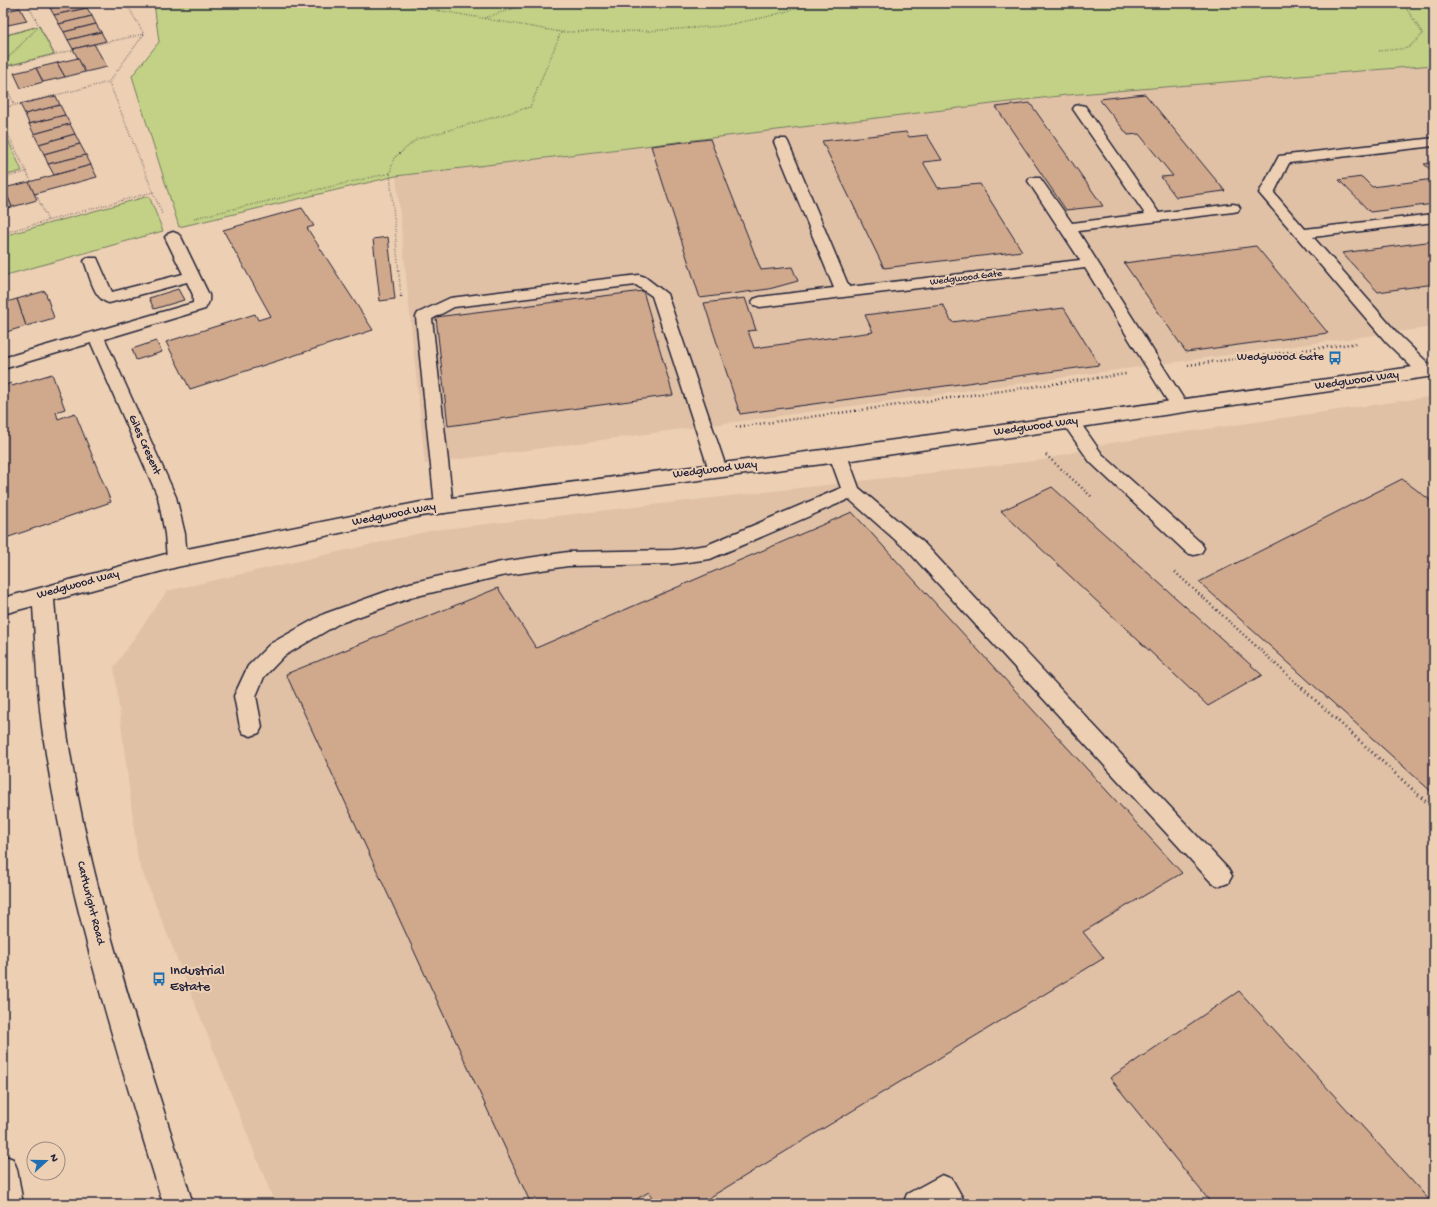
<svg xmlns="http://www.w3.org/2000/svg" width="1437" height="1207" font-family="'Gochi Hand',sans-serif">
  <rect width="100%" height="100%" fill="#edd0b3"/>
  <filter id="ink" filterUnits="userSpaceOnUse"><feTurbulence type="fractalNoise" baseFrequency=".025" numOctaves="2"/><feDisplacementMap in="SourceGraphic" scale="8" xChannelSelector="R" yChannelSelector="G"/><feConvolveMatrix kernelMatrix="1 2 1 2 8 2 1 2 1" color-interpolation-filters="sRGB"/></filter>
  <g filter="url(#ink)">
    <g fill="#e0c1a6">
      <polygon points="1434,65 1434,327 425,464 396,176 1067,95"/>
      <polygon points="1434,396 1434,1204 275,1204 138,861 114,667 167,591 434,530 1042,460 1110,443"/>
    </g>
    <g fill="#c2d185" stroke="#727a60">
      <polygon points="154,3 1434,3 1434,65 1067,95 396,176 179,227 132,76 159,42"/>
      <polygon points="39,26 54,54 3,67 3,36"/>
      <polygon points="3,135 6,135 22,171 3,176"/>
      <polygon points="149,196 163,231 3,276 3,236"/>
    </g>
    <g fill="#d0a98d" stroke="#22223b">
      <polygon points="48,3 70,3 50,8"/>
      <polygon points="70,3 84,3 87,8 54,15 50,8"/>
      <polygon points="20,8 27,21 3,26 3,12"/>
      <polygon points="87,8 92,16 59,24 54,15"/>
      <polygon points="92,16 96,24 64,32 59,24"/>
      <polygon points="96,24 101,32 68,40 64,32"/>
      <polygon points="101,32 106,41 73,49 68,40"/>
      <polygon points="94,44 107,67 85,72 73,49"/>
      <polygon points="78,58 85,72 65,77 57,63"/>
      <polygon points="57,63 65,77 43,82 36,68"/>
      <polygon points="36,68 43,82 21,88 14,73"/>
      <polygon points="1145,94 1225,191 1176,197 1161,177 1173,176 1139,134 1128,135 1099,99"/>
      <polygon points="56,96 60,105 25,114 20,104"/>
      <polygon points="1030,103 1103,206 1066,210 996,107"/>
      <polygon points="60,105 65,115 29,124 25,114"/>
      <polygon points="65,115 70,124 34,134 29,124"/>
      <polygon points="70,124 75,134 39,144 34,134"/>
      <polygon points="906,132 909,137 927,135 942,160 923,162 938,188 980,184 1022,251 884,268 822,141"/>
      <polygon points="75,134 80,144 44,154 39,144"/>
      <polygon points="710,139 761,270 792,267 798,281 769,289 700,298 651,146"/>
      <polygon points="80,144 86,155 48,164 44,154"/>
      <polygon points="86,155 91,165 54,175 48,164"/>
      <polygon points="1434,163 1434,173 1424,164"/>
      <polygon points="91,165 97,177 34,194 29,182"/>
      <polygon points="1362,177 1372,187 1434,179 1434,204 1370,212 1339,180"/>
      <polygon points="29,182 37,200 12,207 4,188"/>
      <polygon points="4,188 12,207 3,209 3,189"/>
      <polygon points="302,208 314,226 307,228 373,330 190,389 166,342 255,314 258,320 271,316 223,230"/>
      <polygon points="388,237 395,299 380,301 373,239"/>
      <polygon points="1434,241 1434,284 1378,292 1342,253"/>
      <polygon points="1256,246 1328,333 1186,352 1124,263"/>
      <polygon points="178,289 184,300 154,309 149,298"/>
      <polygon points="45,291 54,318 26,326 17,299"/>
      <polygon points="643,291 673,395 448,426 436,317"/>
      <polygon points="745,298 756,330 748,331 754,348 873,332 865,315 943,305 952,322 1064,308 1099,365 740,414 704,303"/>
      <polygon points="17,299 26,326 3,333 3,303"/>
      <polygon points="156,341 162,352 136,360 132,349"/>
      <polygon points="52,374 65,409 56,412 58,419 75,413 111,502 3,539 3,386 11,383 12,386"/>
      <polygon points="1402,479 1434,503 1434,794 1199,582"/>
      <polygon points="1052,487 1262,675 1208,706 1001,511"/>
      <polygon points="852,512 1182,873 1083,932 1104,958 699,1204 655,1204 649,1192 628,1204 531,1204 286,674 498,588 536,648"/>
      <polygon points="1239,991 1433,1204 1212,1204 1110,1078"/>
    </g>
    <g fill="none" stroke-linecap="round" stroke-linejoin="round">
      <g stroke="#22223b" stroke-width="3">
        <g id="lane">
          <polygon points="1080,105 1085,106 1159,213 1233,204 1238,205 1240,208 1238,211 1233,212 1078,231 1188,406 1185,410 1179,412 1173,410 1085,268 760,307 754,305 752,302 754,299 760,297 834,288 774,142 776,139 786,139 788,142 849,287 1080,260 1028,181 1030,178 1040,178 1072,223 1145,214 1073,109 1075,106"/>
          <polygon points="1434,138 1434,146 1289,163 1274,193 1305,229 1434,214 1434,222 1313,237 1399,335 1432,367 1434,370 1432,375 1426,376 1420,375 1387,343 1259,193 1279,156"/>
          <path d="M173,232L178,234L181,237L209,295C210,301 208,304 205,309L105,339L176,497L185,534L187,559L184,564L177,566L170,564L167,559L165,534L158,497L91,343L3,369V358L193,303V295L187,282L109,303C93,299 90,275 84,261L87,258H97L112,292L183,274L165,237L168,234Z"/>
          <polygon points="639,275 645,277 667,294 727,470 724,474 718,476 712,474 709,470 652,296 636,285 454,307 432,319 453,506 451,511 444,513 437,511 435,506 416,317 418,313 450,298"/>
          <polygon points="1071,416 1077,418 1102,454 1201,543 1204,548 1201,553 1194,555 1187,553 1090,462 1062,422 1065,418"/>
          <polygon points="838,449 844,451 847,455 859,488 923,542 1228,869 1232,876 1228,883 1220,886 1212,883 909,552 849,499 710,559 673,564 568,566 501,576 413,597 338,624 284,656 264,677 256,696 262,727 259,733 251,736 243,733 240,727 234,696 248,666 270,644 324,614 410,583 501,562 568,552 673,550 707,545 841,488 829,455 832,451"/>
          <polygon points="3,1155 13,1159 17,1169 23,1204 3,1204"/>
          <polygon points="942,1175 952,1179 966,1204 903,1204 907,1194"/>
        </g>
      </g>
      <g stroke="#22223b" stroke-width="3">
        <path id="street" d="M1434,364V376L838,462L421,516L177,567L54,600C58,647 61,694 68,740C92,899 146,1051 193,1204H163C117,1052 68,899 44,741C37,697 36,651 33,606L3,614V598L177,551L421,502L838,448Z"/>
      </g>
      <g stroke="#22223b" stroke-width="1.5" stroke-dasharray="0.5 2" stroke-linecap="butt">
        <polyline points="27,3 54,54"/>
        <polyline points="396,3 561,32 647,31 722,26 766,17 816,3"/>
        <polyline points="435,3 438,11"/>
        <polyline points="3,7 20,3"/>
        <polyline points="484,18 530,3"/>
        <polyline points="3,36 39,26 3,63"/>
        <polyline points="94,45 144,34"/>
        <polyline points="1379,51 1408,48 1423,34 1403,3"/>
        <polyline points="3,67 74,50"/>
        <polyline points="3,78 14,105"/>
        <polyline points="3,108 109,82"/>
        <polyline points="3,124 31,181"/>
        <polyline points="390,173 394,158 417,139 530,107 561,32"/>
        <polyline points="3,178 26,172"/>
        <polyline points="153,192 162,214"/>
        <polyline points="36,194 48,221"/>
        <polyline points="194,218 390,173 401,297"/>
        <polyline points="3,233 153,192 109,82 144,34 126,3"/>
      </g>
      <g stroke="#22223b" stroke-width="2.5" stroke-dasharray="1 3" stroke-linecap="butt">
        <polyline points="401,296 401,300"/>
        <polyline points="1188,365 1358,343"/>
        <polyline points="736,427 1126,374"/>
        <polyline points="1046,455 1093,498"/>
        <polyline points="1175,572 1303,689"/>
      </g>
      <polyline stroke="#22223b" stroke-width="3" stroke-dasharray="1 3.5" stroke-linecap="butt" points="1302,688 1434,809"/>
      <use href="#lane" fill="#edd0b3" fill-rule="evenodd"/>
      <use href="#street" fill="#edd0b3" fill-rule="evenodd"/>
    </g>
  </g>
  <defs>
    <g id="bus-bare" transform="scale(1.08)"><path d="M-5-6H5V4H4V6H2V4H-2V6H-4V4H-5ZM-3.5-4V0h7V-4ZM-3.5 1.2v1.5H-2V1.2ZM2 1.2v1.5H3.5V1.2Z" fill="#1f6fb2" stroke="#edd0b3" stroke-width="2.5" paint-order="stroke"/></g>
  </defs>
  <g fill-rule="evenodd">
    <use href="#bus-bare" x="1335" y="358"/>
    <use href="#bus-bare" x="159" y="979"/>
  </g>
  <g text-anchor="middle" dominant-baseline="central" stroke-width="4" stroke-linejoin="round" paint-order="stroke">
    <g font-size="10" fill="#22223b" stroke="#edd0b3">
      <text transform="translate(966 278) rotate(-7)">Wedgwood Gate</text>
    </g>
    <g font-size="12" fill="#22223b" stroke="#edd0b3" text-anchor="end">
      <text x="1324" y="358">Wedgwood Gate</text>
    </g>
    <g font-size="12" fill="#22223b" stroke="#edd0b3">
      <text transform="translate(1357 381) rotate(-8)">Wedgwood Way</text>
      <text transform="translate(1036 427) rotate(-8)">Wedgwood Way</text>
      <text transform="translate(144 445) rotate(66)">Giles Cresent</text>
      <text transform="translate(715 470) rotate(-7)">Wedgwood Way</text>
      <text transform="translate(394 515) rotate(-11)">Wedgwood Way</text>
      <text transform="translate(78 585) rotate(-15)">Wedgwood Way</text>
      <text transform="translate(90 903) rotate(76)">Cartwright Road</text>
    </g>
    <g font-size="14" fill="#22223b" stroke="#edd0b3" text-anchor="start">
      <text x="170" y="971">Industrial<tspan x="170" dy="16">Estate</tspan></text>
    </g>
  </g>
  <rect width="1437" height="1207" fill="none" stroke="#edd0b3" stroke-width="16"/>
  <rect x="8" y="8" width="1421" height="1191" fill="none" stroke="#22223b" stroke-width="1.5" filter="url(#ink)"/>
  <g transform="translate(46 1161) rotate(69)"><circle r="19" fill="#edd0b3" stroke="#9c8a83"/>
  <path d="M0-3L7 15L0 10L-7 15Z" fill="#1f6fb2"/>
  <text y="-6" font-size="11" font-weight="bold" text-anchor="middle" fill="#22223b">N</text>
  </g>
</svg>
